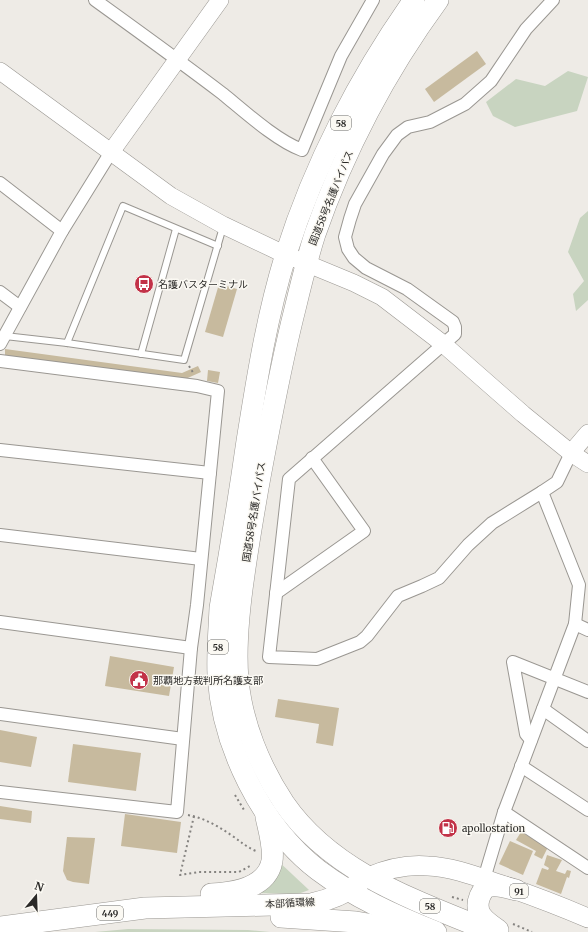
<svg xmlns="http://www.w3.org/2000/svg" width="588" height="932" font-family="Merriweather,'Noto Sans JP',serif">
  <rect width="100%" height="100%" fill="#eeebe6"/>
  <g fill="#c8d4c0">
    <polygon points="568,71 588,77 577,111 515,127 493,116 486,102 516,79 545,86"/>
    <polygon points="588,211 588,300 576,311 573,294 584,281 568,252 580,218"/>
    <polygon points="277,860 309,890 298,894 255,893"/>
    <polygon points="128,929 248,930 270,932 95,932"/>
  </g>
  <g fill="#c7ba9e">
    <polygon points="477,51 486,64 434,102 425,89"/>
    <polygon points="219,284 237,289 223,337 205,332"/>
    <polygon points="5,349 182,373 198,366 201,372 181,381 5,356"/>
    <polygon points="208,370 220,372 218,383 207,381"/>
    <polygon points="110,656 174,667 169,696 105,686"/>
    <polygon points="278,699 339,708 333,746 316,743 319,724 275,717"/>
    <polygon points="0,730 37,737 31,767 0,762"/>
    <polygon points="73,744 141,753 136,791 68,782"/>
    <polygon points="0,806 32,811 31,823 0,819"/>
    <polygon points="125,814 181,822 177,853 121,846"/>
    <polygon points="521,832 548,847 542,859 534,855 536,851 516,840"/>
    <polygon points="67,837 95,838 89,884 73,882 67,880 63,871"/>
    <polygon points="510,841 533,851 523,875 499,864"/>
    <polygon points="547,855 562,860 556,871 565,874 567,870 571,871 569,878 567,877 561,894 536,884 542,868 548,870 549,868 544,865"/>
  </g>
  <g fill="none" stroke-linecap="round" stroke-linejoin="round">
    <g stroke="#9a9792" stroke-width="8">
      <g id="lane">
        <polyline points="5,336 67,343 184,360 223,227"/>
        <polyline points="67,343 123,206 218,246"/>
        <polyline points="141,354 176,229"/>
      </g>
    </g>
    <g stroke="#9a9792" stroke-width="14">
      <g id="street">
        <path d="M95,0C138,31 181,62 223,94C245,112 277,141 302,150L341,56L373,0"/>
        <polyline points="0,183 62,231"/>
        <polyline points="0,292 20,307"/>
        <polyline points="0,344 62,231 111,152"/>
        <polyline points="0,361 197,386 218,391 197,605 191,648 177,812 0,792"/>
        <polyline points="0,450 210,473"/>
        <polyline points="542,492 492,523 468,545 439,578 422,586 398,596 367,636 360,642 317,659 269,657 289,479 455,334 455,327 453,322 407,289 366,268 354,258 348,249 345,237 350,219 355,204 383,154 397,135 408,127 430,122 465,104 491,81 526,29 553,0"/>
        <polyline points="0,535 201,559"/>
        <polyline points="276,593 364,531 312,458"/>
        <polyline points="0,622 191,648"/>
        <polyline points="575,624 588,630"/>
        <polyline points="543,709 588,741"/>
        <polyline points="0,714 183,739"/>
        <polyline points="531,740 526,734 513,662 588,692"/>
        <polyline points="521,766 588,810"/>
        <polyline points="504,812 588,868"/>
        <polyline points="484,879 504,812 575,624 579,585 542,492 557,482 571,453"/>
      </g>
    </g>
    <g stroke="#9a9792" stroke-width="18">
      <g id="secondary">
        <polyline points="0,71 171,196 223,225 286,255 354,283 382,297 442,343 523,414 571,453 588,464"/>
        <polyline points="111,152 220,0"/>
        <polyline points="571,453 588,433"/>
      </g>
    </g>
    <g stroke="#9a9792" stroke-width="20">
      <path id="primary" d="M368,877C387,869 407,864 428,866C453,867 478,877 502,885C531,895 560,906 588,918"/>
    </g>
    <g stroke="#9a9792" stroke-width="22">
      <g id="highway">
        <path d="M414,0C360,76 314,165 286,254C267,315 257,378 247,441C239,497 230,552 220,608C219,630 217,652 218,675C222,745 261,826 318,870C354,897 394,915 436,932"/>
        <path d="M438,0C386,71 344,151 315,234C307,259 301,284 295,309C280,368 269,428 258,488C253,517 248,546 244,575C239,609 235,645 238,680C242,723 260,767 284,803C332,873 417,901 492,932"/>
        <path d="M211,894C234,893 267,888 272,861C274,847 269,831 266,817"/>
        <polyline points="281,917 356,922 415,932"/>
        <path d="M0,927L145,908L311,904C329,900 343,895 358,884"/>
        <path d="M498,930C485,921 473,913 480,896C482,891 486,886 491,886C499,885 509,888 516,890"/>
      </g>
    </g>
    <g stroke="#858380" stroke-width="2" stroke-dasharray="2 3" stroke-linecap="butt">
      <polyline points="189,366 194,374"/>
      <polyline points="235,795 244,810"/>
      <path d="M188,815C204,818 218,826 231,835C240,841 246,847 256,851"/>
      <polyline points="194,816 180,875 199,872 239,872 250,866"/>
      <polyline points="452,897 463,900"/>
      <polyline points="513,924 532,932"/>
    </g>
    <use href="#lane" stroke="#fff" stroke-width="6"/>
    <use href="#street" stroke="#fff" stroke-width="12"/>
    <use href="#secondary" stroke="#fff" stroke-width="17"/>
    <use href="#primary" stroke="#fff" stroke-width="19"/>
    <use href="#highway" stroke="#fff" stroke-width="21"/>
  </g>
  <defs>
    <g id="bus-disc" transform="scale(1)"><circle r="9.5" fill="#c23248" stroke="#fbf9f3"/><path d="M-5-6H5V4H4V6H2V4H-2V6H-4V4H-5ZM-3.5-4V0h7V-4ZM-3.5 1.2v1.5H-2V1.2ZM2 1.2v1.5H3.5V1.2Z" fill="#fff"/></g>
    <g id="civic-disc" transform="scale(1)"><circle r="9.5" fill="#c23248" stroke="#fbf9f3"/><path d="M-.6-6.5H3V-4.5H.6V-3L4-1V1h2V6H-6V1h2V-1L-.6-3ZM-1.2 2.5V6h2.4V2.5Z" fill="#fff"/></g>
    <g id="fuel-disc" transform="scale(1)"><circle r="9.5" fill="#c23248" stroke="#fbf9f3"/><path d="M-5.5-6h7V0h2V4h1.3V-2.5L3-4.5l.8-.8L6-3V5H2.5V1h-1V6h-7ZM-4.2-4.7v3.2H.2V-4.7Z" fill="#fff"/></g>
  </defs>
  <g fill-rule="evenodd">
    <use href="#bus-disc" x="144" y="284"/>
    <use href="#civic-disc" x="139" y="680"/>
    <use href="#fuel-disc" x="448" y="828"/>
  </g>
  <g text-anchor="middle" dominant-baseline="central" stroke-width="3" stroke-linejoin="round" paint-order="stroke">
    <g fill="#fbf9f3" stroke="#696865" stroke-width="1">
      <rect x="331" y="116" width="20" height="14" rx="3"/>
      <rect x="208" y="640" width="20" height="14" rx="3"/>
      <rect x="510" y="884" width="18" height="14" rx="3"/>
      <rect x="420" y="899" width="20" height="14" rx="3"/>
      <rect x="97" y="906" width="26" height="14" rx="3"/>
    </g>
    <g font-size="9" font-weight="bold" fill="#2b2a28">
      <text x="341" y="123">58</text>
      <text x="218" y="647">58</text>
      <text x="519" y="891">91</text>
      <text x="430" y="906">58</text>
      <text x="110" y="913">449</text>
    </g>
    <g font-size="10" fill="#2b2a28" stroke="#fbf9f3">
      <text transform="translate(331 198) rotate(-68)">国道58号名護バイパス</text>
      <text transform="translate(254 512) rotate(-81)">国道58号名護バイパス</text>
      <text transform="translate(290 903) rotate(-3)">本部循環線</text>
    </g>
    <g font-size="10" fill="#2b2a28" stroke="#fbf9f3" text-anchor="start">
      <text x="158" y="284">名護バスターミナル</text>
      <text x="153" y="680">那覇地方裁判所名護支部</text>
      <text x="462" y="828">apollostation</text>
    </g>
  </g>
  <g transform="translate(36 896) rotate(19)" stroke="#fbf9f3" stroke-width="3" paint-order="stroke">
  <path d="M0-3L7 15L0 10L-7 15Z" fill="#2b2a28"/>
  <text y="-6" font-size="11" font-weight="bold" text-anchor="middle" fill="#2b2a28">N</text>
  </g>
</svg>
